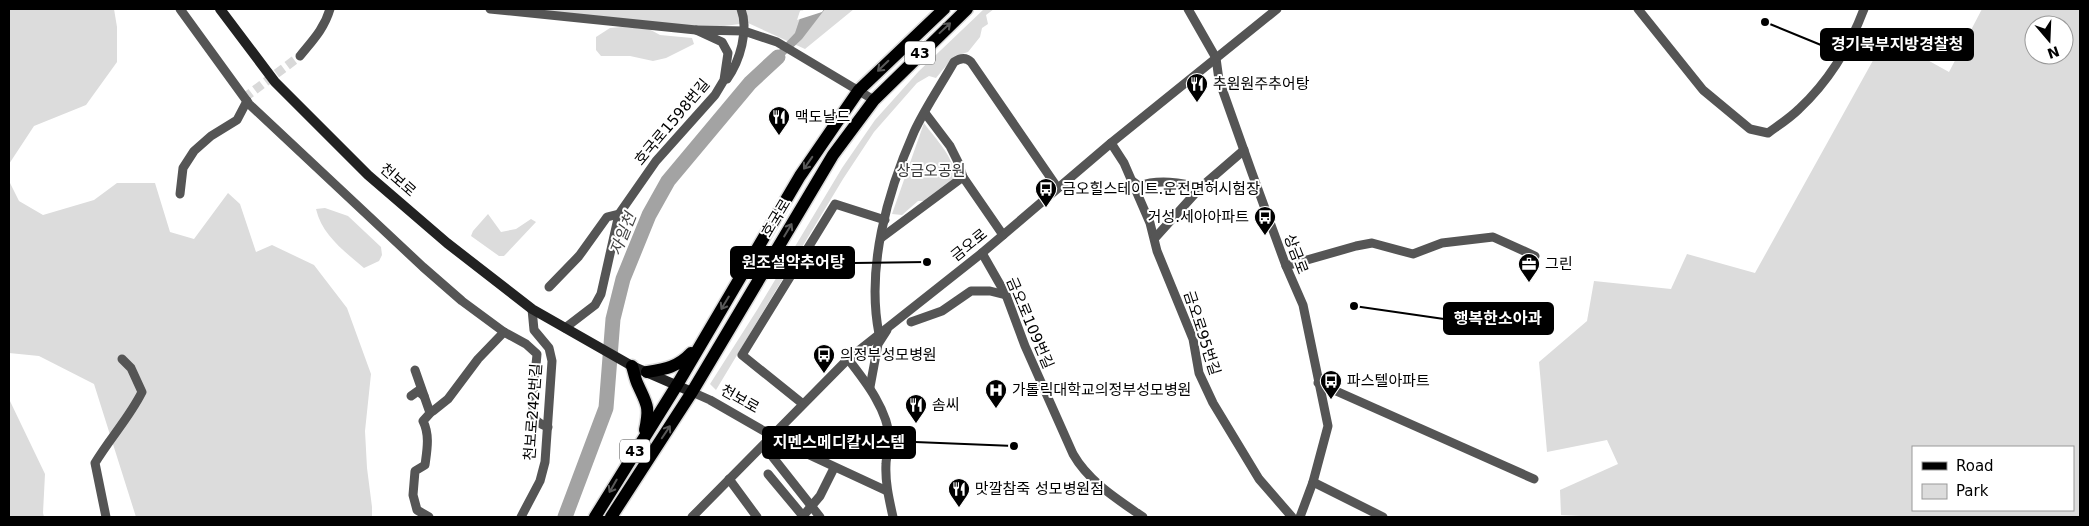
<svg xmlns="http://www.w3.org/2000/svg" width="2089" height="526" font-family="'DejaVu Sans','Noto Sans KR',sans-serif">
  <rect width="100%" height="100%" fill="#fff"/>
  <g fill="#dcdcdc" fill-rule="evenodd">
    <polygon points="9,9 114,9 117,27 117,62 86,105 34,126 9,164"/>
    <polygon points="517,9 854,9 805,49 748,23 716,27 694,27"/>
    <path d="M984,9H994L986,15L988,24L982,28L980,37L968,52C953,56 945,67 936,78L929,76L917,83L874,132L843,179L716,390L710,384L757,310L842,168L875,120L919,71Z"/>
    <path d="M1982,9H2080V517H1601L1561,515L1560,490L1618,464L1607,440L1547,452L1539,362L1587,321L1594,281L1671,289L1687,254L1755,273L1886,37L1949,72ZM2034,25H2064V55H2034ZM1913,447H2073V510H1913Z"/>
    <polygon points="621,27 649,29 660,35 692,38 694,44 666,58 653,61 630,56 601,56 596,50 596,37 610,28"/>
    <path d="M924,123C936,140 955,157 955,179L926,201H918L902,215L892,214Z"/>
    <polygon points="9,181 19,201 43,215 94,200 117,183 155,183 170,232 194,239 228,193 240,204 256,252 272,245 314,265 347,308 371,374 365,431 367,468 372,507 372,517 136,517 94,384 39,356 9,353"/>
    <path d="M325,208L348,216L381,247L382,255L379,261L364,268C344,251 322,235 316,209Z"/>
    <polygon points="488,214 501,232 516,229 531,219 536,222 504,256 499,256 471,236 473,231"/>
    <polygon points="9,399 45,474 43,513 44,517 9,517"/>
  </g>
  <polygon fill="#a3a3a3" points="803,9 825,9 802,39 765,74 761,69 795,33"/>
  <polygon fill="#fff" points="807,9 824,9 822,12 797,20 800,11"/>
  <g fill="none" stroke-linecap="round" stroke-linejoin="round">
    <polyline stroke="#a3a3a3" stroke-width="15" points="565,517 606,408 613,319 623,279 649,215 668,181 750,83 778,57"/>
    <polyline stroke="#d9d9d9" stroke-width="9" stroke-dasharray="9 4.5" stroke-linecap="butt" points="244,98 300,56"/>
    <g stroke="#dbdbdb" stroke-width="15">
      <g id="primary">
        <path d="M632,366C634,372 635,379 638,385C647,405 650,406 645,430"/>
        <path d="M647,372C665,369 678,367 691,353"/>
        <polyline points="595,517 677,385 800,176 859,90 944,9"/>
        <polyline points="611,517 692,392 833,155 874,100 967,9"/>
      </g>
    </g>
    <g stroke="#555" stroke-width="9">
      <path d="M180,9L249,104L423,267L462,301L504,332L526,344L537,354C536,371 529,403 535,418C537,423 543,425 548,427"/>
      <polyline points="490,9 696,30"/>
      <polyline points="1188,9 1216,58 1219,80 1252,173 1286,266 1303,305 1328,426 1313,482 1300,517"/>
      <path d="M1638,9L1703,90L1750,129L1768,133C1779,125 1790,118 1799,109C1828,82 1850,46 1864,9"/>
      <path d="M300,56C313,40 324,29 330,9"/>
      <path d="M727,79C740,61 749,30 741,9"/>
      <polyline points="925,113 950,146 958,162 963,177 1003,235"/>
      <polyline points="1111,143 1124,163 1150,223 1157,251 1193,339 1199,373 1213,403 1259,479 1292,517"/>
      <path d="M1132,181L1139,186C1157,179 1182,182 1200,188"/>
      <polyline points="180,194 183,168 194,151 211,136 237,120 247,101"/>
      <polyline points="881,238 963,177"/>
      <polyline points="1155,238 1200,188 1244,150"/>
      <path d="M982,253L1006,295L1025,346L1073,454C1089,482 1117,499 1143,517"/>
      <polyline points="1286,266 1356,246 1372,243 1413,254 1442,243 1493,237 1535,256"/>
      <polyline points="549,287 579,256 607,217 619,214 656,161 715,95 724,80 728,53 722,42 696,30 744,31 777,42 874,100"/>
      <polyline points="911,322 942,311 971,291 990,291 1006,295"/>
      <polyline points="565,328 595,305 601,294 619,214"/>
      <path d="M879,334C866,268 887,193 914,132C925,108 941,85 954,62C960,58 966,57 971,62L1057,187"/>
      <path d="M848,359C866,382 888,410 890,441C890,448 886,456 886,464C885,482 889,499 893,517"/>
      <polyline points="415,370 429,410 433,411 448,399 478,359 504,332"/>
      <polyline points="1318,383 1534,479"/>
      <polyline points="870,387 878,344 887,330"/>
      <polyline points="692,392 710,400 790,446 887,491"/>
      <polyline points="411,396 418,391 424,396"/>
      <polyline points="803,404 742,355 835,204 885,220"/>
      <polyline points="764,446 820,517"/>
      <polyline points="768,474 803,516 820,496 834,468"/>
      <polyline points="729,479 757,517"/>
      <polyline points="1313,482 1383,517"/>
      <path d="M106,517L95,463C110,438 129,418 142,392L131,368L122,359"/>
      <path d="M429,517L417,510L413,495L415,471L425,465C427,450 430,435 423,421L432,411"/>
      <polyline points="521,517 540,481 545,462 552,361 549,348 534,330 532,309"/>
      <polyline points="692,517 848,359 982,253 1111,143 1277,9"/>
    </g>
    <polyline stroke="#222" stroke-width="10" points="220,9 275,82 368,175 447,243 532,309 632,366 692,392"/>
    <use href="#primary" stroke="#000" stroke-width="12"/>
  </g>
  <defs><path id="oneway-shaft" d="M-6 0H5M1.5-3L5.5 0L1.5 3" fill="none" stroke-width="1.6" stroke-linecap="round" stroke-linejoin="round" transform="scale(1.25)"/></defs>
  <g stroke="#595959">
    <use href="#oneway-shaft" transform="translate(945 28) rotate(-43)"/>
    <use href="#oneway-shaft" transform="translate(883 66) rotate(136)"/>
    <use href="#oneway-shaft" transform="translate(808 163) rotate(125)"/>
    <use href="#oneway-shaft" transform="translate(788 230) rotate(-59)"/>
    <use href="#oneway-shaft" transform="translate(725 303) rotate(121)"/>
    <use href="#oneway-shaft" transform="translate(666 432) rotate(-56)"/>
    <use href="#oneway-shaft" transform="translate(613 486) rotate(120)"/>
  </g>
  <defs>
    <g id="restaurant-pin" transform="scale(1.125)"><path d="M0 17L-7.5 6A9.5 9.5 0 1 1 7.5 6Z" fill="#000" stroke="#fff"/><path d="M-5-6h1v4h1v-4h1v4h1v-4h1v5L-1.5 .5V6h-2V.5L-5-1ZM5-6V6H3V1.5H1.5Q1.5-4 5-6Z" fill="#fff"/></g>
    <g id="bus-pin" transform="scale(1.125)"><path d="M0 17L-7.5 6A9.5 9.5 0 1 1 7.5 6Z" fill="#000" stroke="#fff"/><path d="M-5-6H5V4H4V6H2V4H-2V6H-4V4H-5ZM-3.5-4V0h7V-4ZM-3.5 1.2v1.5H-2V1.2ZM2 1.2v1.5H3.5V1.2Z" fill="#fff"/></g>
    <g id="office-pin" transform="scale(1.125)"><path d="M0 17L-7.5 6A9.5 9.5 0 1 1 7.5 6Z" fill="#000" stroke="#fff"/><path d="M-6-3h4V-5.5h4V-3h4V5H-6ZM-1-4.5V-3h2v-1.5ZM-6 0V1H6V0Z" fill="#fff"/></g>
    <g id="hospital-pin" transform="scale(1.125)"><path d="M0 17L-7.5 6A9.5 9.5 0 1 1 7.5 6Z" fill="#000" stroke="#fff"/><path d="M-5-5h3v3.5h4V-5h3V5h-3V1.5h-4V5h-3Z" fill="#fff"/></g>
  </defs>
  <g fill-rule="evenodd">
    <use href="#restaurant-pin" x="1197" y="84"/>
    <use href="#restaurant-pin" x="779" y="117"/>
    <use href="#bus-pin" x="1046" y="189"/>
    <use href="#bus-pin" x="1265" y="217"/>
    <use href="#office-pin" x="1529" y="264"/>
    <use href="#bus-pin" x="824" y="355"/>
    <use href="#bus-pin" x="1331" y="381"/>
    <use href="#hospital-pin" x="996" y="390"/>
    <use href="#restaurant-pin" x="916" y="405"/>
    <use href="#restaurant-pin" x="959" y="489"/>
  </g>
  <g text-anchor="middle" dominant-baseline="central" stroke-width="4" stroke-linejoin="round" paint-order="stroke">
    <g fill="#fff" stroke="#4c4c4c" stroke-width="1">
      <rect x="905" y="41.5" width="30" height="23" rx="4"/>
      <rect x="620" y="439.5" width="30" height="23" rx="4"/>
    </g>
    <g font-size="14" font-weight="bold" fill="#000">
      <text x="920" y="53">43</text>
      <text x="635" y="451">43</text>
    </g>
    <g font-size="15" fill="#000" stroke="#fff" text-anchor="start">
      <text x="1213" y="84">추원원주추어탕</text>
      <text x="795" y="117">맥도날드</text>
      <text x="1062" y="189">금오힐스테이트.운전면허시험장</text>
      <text x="1249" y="217" text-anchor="end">거성.세아아파트</text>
      <text x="1545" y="264">그린</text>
      <text x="840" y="355">의정부성모병원</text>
      <text x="1347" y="381">파스텔아파트</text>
      <text x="1012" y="390">가톨릭대학교의정부성모병원</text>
      <text x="932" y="405">솜씨</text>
      <text x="975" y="489">맛깔참죽 성모병원점</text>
    </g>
    <g font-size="15" fill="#000" stroke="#fff">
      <text transform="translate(672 122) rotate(-50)">호국로1598번길</text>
      <text transform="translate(398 180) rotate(41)">천보로</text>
      <text transform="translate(776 218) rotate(-59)">호국로</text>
      <text transform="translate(969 245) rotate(-39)">금오로</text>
      <text transform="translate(1296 254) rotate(69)">상금로</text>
      <text transform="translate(1030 323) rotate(67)">금오로109번길</text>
      <text transform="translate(1202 333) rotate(72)">금오로95번길</text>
      <text transform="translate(740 399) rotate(29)">천보로</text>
      <text transform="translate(533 412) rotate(-86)">천보로242번길</text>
    </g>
    <g font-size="15" fill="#333" stroke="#fff">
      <text x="931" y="171">상금오공원</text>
    </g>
    <g font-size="16" font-style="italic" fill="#444" stroke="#fff">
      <text transform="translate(623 234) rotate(-68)">자일천</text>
    </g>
  </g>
  <path fill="none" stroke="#000" stroke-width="2" d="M1765 22L1821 45M927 262L854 263M1354 306L1444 319M1014 446L915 442"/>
  <g fill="#000" stroke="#fff" stroke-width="2">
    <circle cx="1765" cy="22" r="5"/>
    <circle cx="927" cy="262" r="5"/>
    <circle cx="1354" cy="306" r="5"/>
    <circle cx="1014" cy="446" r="5"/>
  </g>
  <g fill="#000" stroke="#000" stroke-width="2">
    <rect x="1821" y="29" width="152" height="31" rx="5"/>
    <rect x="731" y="247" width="123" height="31" rx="5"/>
    <rect x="1444" y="303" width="109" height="31" rx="5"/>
    <rect x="763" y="427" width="152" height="31" rx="5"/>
  </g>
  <g font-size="16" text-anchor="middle" font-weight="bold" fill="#fff">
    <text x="1897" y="50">경기북부지방경찰청</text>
    <text x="793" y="268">원조설악추어탕</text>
    <text x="1498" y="324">행복한소아과</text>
    <text x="839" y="448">지멘스메디칼시스템</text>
  </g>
  <rect width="2089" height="526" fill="none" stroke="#000000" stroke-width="20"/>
  <rect x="1912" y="446" width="162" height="65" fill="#ffffff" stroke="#999999"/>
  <rect x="1922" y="462" width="25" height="8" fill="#000000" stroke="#999999"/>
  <text x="1956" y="471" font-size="15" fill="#000000">Road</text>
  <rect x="1922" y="484" width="25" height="15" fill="#dcdcdc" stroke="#999999"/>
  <text x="1956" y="496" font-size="15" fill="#000000">Park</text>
  <g transform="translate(2049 40) rotate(161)"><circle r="24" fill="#ffffff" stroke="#999999"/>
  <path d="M0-4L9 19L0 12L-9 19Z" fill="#000000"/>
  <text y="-8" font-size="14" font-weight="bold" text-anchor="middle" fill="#000000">N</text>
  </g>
</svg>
